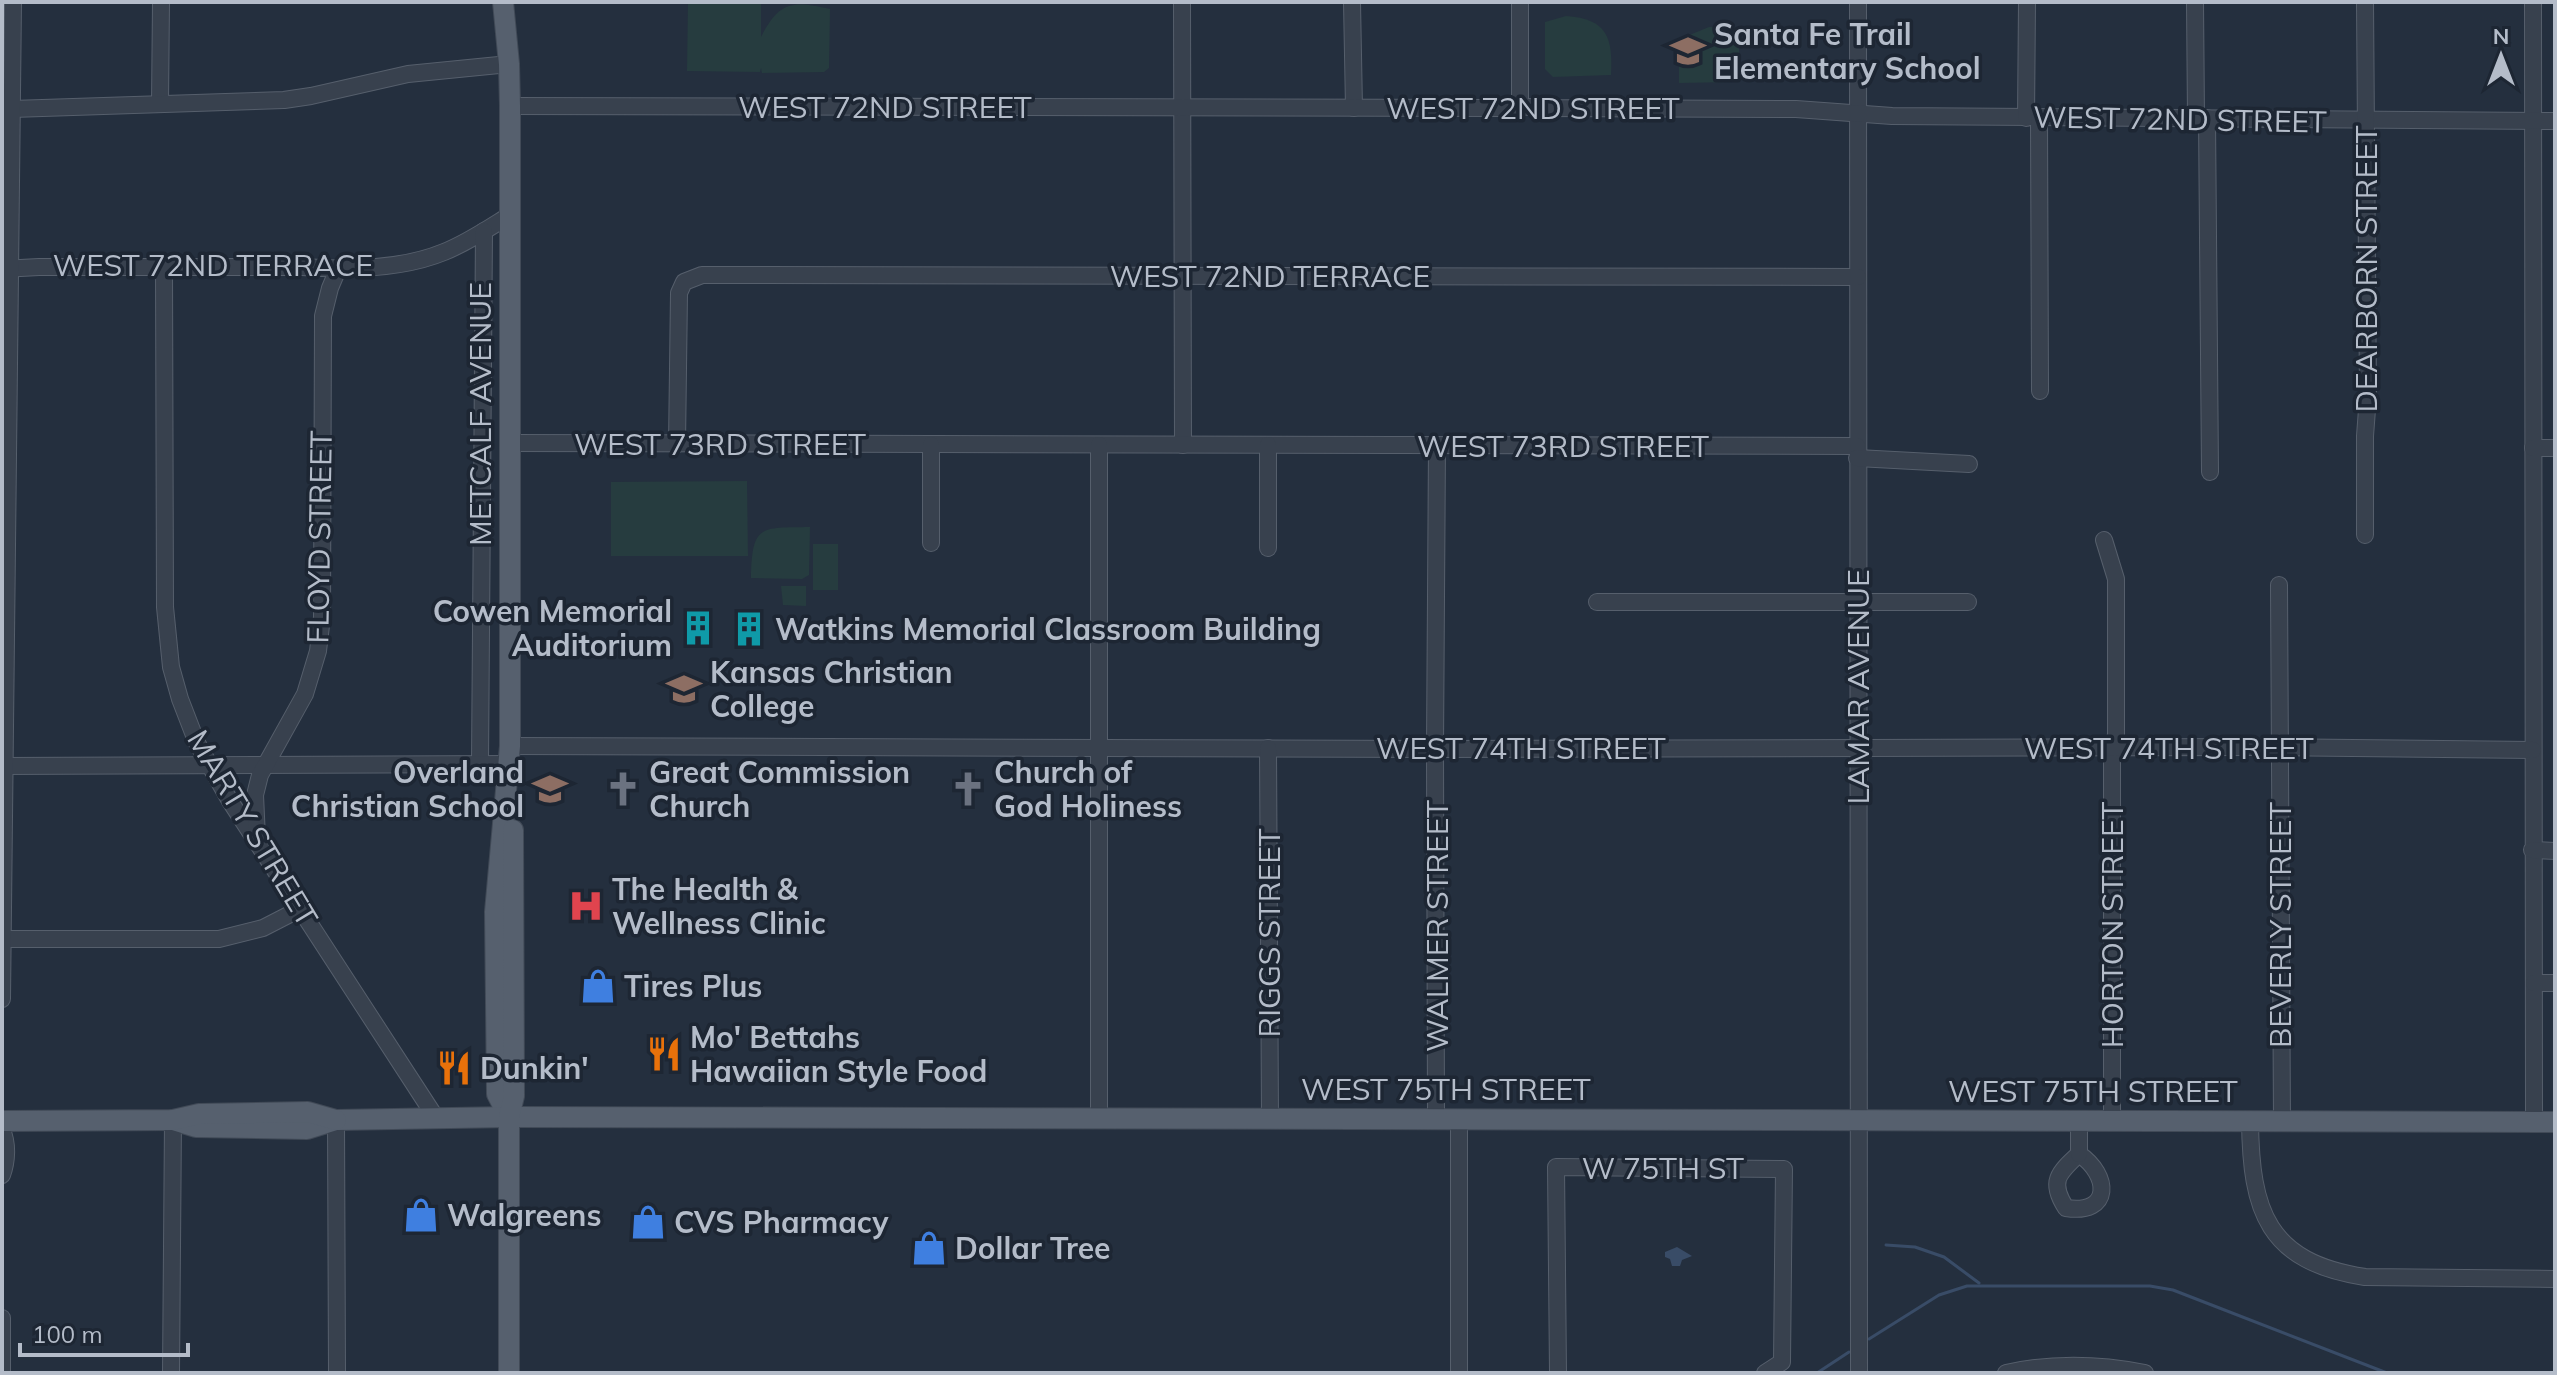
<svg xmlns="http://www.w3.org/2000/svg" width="2557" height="1375" font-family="Mulish,sans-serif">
  <rect width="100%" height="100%" fill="#242f3e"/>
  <g fill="#263c3f">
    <path d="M688,2H761V37C779,2 791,0 830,9L829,68L824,72L762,73L761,68L760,72L687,71Z"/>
    <path d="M1566,16C1607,19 1613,37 1611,75L1553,77L1545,69V22Z"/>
    <polygon points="1709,27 1739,28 1739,77 1734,82 1679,83 1679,53 1687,36"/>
    <polygon points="747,481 748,556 611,556 611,482"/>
    <path d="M810,527L809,575L802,579L751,578C752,524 760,528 810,527Z"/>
    <rect x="813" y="544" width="25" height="46"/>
    <polygon points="781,586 806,586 806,606 783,605"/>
  </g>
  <polygon fill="#394c67" points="1677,1247 1692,1256 1682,1260 1680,1266 1672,1266 1670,1259 1665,1257 1665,1252"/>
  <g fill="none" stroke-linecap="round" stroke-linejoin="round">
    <g stroke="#394c67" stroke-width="3">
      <polyline points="1886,1245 1915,1247 1944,1257 1979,1283"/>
      <polyline points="1869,1339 1939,1295 1967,1286 2150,1286 2173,1290 2387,1373"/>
      <polyline points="1817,1373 1849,1352"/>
    </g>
    <g stroke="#565f6c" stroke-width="18">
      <g id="minor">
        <polyline points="1182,2 1183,445"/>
        <polyline points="1352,2 1354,108"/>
        <polyline points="1858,2 1859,1373"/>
        <polyline points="2195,2 2196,118"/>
        <polyline points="2533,2 2534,1122"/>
        <polyline points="160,103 161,2"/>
        <polyline points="510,106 1503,108 1520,106 1538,108 1796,109 1892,116 2555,121"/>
        <polyline points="1520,106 1520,2"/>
        <polyline points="12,109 284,100 311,96 408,74 509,64"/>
        <polyline points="2026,118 2027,2"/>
        <polyline points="2039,118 2040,391"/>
        <polyline points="2207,118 2210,472"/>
        <polyline points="164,267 165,607 171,667 180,699 197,743 230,801 436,1118"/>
        <path d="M2,269L39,267H302C346,270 403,269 444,252C467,243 489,228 510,215"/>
        <polyline points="509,443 1857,446"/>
        <polyline points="677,444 679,293 684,282 702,275 1858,277"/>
        <polyline points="931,445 931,543"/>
        <polyline points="1099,445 1099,1118"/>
        <polyline points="2533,448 2555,448"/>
        <polyline points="1857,458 1969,464"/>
        <polyline points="2365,535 2365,436 2368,396 2365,2"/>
        <polyline points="2104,540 2116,579 2116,734 2112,757 2112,1121"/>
        <polyline points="1268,548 1268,445"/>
        <polyline points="2279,585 2282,1122"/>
        <polyline points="1597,602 1968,602"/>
        <polyline points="510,746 1435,749 2259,747 2533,750"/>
        <polyline points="1268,748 1270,1119"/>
        <polyline points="480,763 484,231"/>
        <polyline points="2,766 509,764"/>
        <polyline points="257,838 255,795 260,775 305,694 318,651 322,617 323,316 330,288 338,269"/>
        <polyline points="2532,850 2555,851"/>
        <polyline points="3,939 219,939 263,928 300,909"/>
        <polyline points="2534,983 2555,983"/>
        <polyline points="2,999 13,2"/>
        <polyline points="1436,1119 1435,749 1437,445"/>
        <polyline points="1459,1119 1459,1373"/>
        <polyline points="336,1120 337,1373"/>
        <path d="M2250,1121C2251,1211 2267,1262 2365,1277L2555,1279"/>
        <path d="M2,1130C8,1144 7,1161 2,1175"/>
        <path d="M2079,1154C2110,1175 2112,1215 2066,1208C2049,1182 2058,1173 2079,1154Z"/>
        <polyline points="2079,1154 2079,1120"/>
        <polyline points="2,1318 2,1373"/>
        <polyline points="171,1373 173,1120"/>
        <polyline points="1558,1373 1556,1167 1784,1169 1782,1362 1765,1373"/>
        <path d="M2006,1373C2051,1363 2099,1364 2145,1373"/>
      </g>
    </g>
    <g stroke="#414a57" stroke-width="22">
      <g id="major">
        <polyline points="503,2 509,64 510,106 510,746 495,912 497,1094 509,1117"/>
        <polyline points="173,1120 196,1127 307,1129 336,1120 509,1117 2555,1122"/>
        <polyline points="2,1121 173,1120 199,1114 308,1112 336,1120"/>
        <polyline points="509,1373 509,1117 514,1096 513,830"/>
      </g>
    </g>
    <use href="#minor" stroke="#38414e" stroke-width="16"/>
    <use href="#major" stroke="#56606e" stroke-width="20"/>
  </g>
  <defs>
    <g id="school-bare" transform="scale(2.76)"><path d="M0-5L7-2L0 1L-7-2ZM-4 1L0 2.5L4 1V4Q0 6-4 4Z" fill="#8d6e63" stroke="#1d2633" stroke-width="2.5" paint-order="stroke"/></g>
    <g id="building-bare" transform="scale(2.76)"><path d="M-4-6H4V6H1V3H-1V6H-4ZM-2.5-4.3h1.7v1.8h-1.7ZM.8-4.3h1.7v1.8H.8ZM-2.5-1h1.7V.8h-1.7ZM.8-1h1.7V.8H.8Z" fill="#0f9aa8" stroke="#1d2633" stroke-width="2.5" paint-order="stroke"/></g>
    <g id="university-bare" transform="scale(2.76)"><path d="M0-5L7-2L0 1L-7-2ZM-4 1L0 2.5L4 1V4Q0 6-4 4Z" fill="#8d6e63" stroke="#1d2633" stroke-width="2.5" paint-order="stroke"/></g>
    <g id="church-bare" transform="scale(2.76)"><path d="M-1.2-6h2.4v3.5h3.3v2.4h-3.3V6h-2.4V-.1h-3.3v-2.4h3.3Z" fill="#6b7280" stroke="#1d2633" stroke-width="2.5" paint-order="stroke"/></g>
    <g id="hospital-bare" transform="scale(2.76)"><path d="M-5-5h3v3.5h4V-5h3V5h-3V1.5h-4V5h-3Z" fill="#e0444e" stroke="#1d2633" stroke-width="2.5" paint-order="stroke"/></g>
    <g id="shop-bare" transform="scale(2.76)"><path d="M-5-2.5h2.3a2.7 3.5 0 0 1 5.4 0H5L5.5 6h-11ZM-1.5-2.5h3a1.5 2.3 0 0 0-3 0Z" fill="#3f7fe0" stroke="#1d2633" stroke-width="2.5" paint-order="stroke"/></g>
    <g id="restaurant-bare" transform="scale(2.76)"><path d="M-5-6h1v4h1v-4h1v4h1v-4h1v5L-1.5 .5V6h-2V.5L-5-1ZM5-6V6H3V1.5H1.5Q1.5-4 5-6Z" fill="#e8710a" stroke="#1d2633" stroke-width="2.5" paint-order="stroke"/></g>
  </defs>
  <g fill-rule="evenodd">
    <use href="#school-bare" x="1688" y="51"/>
    <use href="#building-bare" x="698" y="628"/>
    <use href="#building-bare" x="749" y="629"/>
    <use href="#university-bare" x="684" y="689"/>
    <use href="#school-bare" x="550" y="789"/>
    <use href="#church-bare" x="623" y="789"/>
    <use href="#church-bare" x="968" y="789"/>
    <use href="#hospital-bare" x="586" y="906"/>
    <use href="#shop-bare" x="598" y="986"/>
    <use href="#restaurant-bare" x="664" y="1054"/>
    <use href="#restaurant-bare" x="454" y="1068"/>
    <use href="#shop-bare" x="421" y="1215"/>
    <use href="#shop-bare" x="648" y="1222"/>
    <use href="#shop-bare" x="929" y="1248"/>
  </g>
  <g text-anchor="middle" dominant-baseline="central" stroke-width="7" stroke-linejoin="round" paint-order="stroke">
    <g font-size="30" font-weight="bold" fill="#b4bcc9" stroke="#1d2633" text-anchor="start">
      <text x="1714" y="34">Santa Fe Trail<tspan x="1714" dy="34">Elementary School</tspan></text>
      <text x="672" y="611" text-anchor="end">Cowen Memorial<tspan x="672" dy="34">Auditorium</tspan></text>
      <text x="775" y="629">Watkins Memorial Classroom Building</text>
      <text x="710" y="672">Kansas Christian<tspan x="710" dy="34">College</tspan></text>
      <text x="524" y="772" text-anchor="end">Overland<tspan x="524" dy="34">Christian School</tspan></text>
      <text x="649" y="772">Great Commission<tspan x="649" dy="34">Church</tspan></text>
      <text x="994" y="772">Church of<tspan x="994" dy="34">God Holiness</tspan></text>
      <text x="612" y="889">The Health &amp;<tspan x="612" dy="34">Wellness Clinic</tspan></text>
      <text x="624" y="986">Tires Plus</text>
      <text x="690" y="1037">Mo' Bettahs<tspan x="690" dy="34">Hawaiian Style Food</tspan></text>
      <text x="480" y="1068">Dunkin'</text>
      <text x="447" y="1215">Walgreens</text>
      <text x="674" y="1222">CVS Pharmacy</text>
      <text x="955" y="1248">Dollar Tree</text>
    </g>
    <g font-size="30" fill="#b4bcc9" stroke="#1d2633">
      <text x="885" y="107">WEST 72ND STREET</text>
      <text x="1533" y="108">WEST 72ND STREET</text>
      <text transform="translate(2180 119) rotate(1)">WEST 72ND STREET</text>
      <text x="213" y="265">WEST 72ND TERRACE</text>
      <text transform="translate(2366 269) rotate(-90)">DEARBORN STREET</text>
      <text x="1270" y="276">WEST 72ND TERRACE</text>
      <text transform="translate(480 414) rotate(-90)">METCALF AVENUE</text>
      <text x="720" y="444">WEST 73RD STREET</text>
      <text x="1563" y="446">WEST 73RD STREET</text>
      <text transform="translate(319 537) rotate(-89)">FLOYD STREET</text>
      <text transform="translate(1858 687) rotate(-90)">LAMAR AVENUE</text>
      <text x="1521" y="748">WEST 74TH STREET</text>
      <text x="2169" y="748">WEST 74TH STREET</text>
      <text transform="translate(253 828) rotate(59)">MARTY STREET</text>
      <text transform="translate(2112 925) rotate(-90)">HORTON STREET</text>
      <text transform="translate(2280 925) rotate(-90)">BEVERLY STREET</text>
      <text transform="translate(1437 926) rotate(-90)">WALMER STREET</text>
      <text transform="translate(1269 933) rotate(-90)">RIGGS STREET</text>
      <text x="1446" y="1089">WEST 75TH STREET</text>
      <text x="2093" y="1091">WEST 75TH STREET</text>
      <text x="1663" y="1168">W 75TH ST</text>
    </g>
  </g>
  <rect width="2557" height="1375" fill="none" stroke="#b4bcc9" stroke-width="8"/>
  <g transform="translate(2501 56)" stroke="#1d2633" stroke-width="6" paint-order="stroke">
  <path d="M0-6L14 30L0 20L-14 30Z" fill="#b4bcc9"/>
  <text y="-12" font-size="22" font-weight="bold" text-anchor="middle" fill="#b4bcc9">N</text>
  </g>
  <path d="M20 1343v12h168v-12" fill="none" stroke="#b4bcc9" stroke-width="4"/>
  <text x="32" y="1343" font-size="24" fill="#b4bcc9" stroke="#1d2633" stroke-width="6" paint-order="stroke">100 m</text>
</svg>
